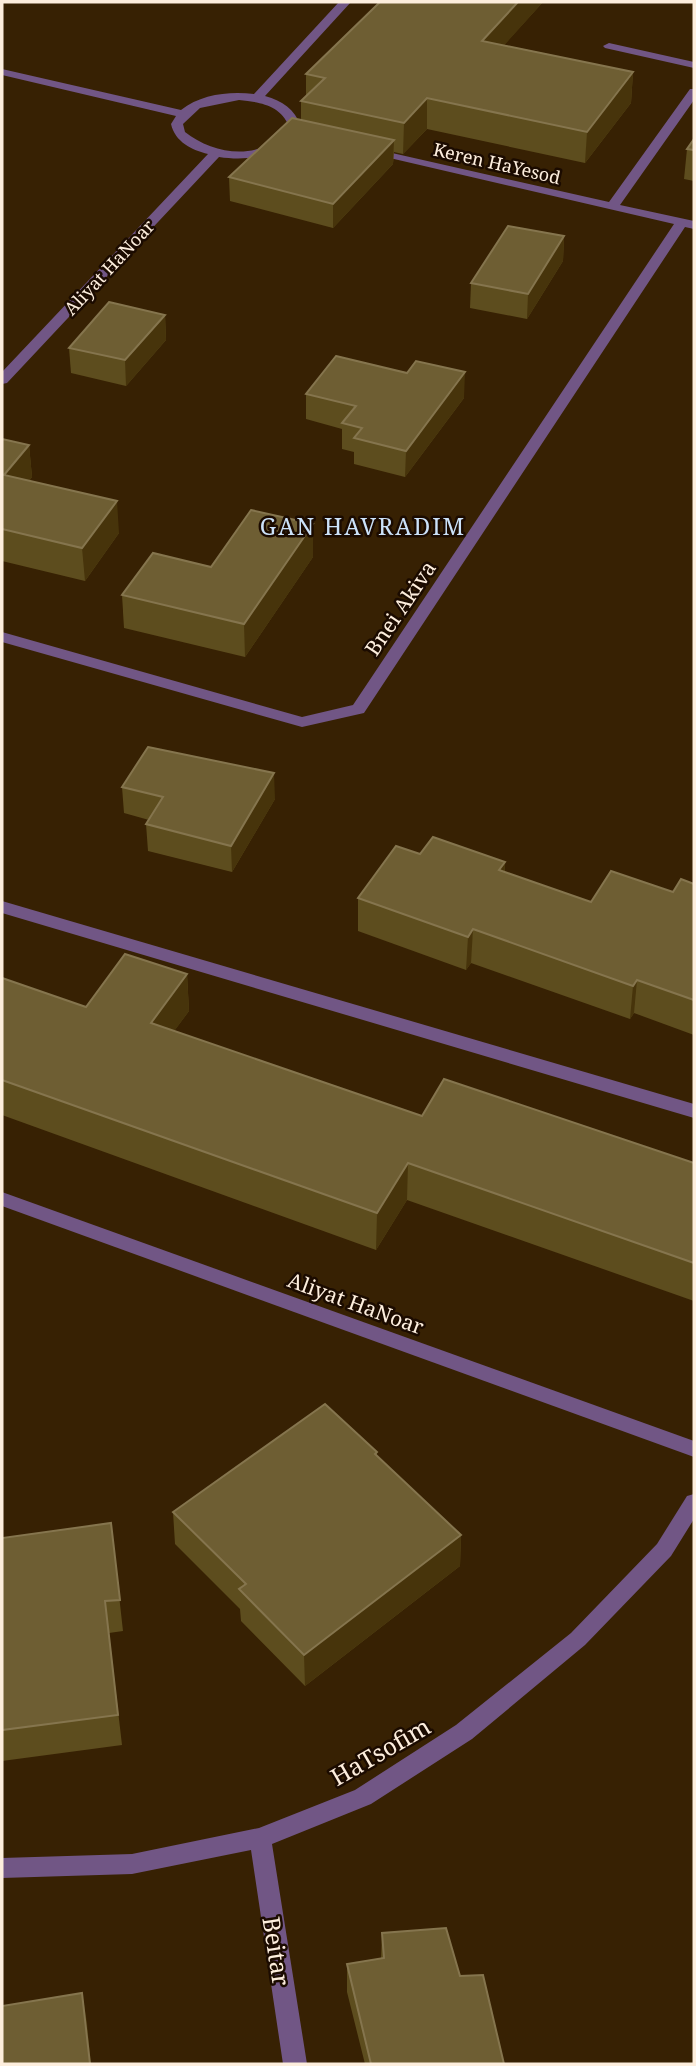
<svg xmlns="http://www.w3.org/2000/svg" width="696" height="2066" font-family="'Noto Serif',serif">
  <rect width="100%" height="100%" fill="#372103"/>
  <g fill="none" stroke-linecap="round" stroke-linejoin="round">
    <g fill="#715685" fill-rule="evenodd">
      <path d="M339,2H351L265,96C283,101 294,109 301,126C282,155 253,162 219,157L7,383L2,384V372L208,154C192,150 175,142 171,124L176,116L2,75V69L181,110C201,94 230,91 254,94ZM239,100C260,102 280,105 289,126C265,162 215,156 185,132L183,124L200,108Z"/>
      <polygon points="609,43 694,62 694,68 605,48 603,46"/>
      <polygon points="690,89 694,89 694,100 620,205 694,221 694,229 685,227 364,713 302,727 2,642 2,632 302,717 353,705 674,224 364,152 370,148 609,202"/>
      <polygon points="2,901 694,1104 694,1118 2,913"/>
      <polygon points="2,1192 694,1441 694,1457 2,1206"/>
      <polygon points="694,1494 694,1519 671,1556 585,1645 472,1739 371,1804 272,1844 307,2064 283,2064 251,1850 132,1874 2,1878 2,1858 132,1854 259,1828 355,1790 456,1725 571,1633 657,1544 687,1496"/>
    </g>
  </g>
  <g fill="#5d4d1e">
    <polygon points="378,2 543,2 504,45 633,72 631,103 585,163 427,129 403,154 394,152 393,164 333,228 230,201 229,177 301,120 301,101 306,96 306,74 378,3"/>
    <polygon points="694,139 694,181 684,179 687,149"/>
    <polygon points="564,236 563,261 527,319 470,308 471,283"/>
    <polygon points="165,315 166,340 126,386 71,373 69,348"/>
    <polygon points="306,394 464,398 405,477 354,464 354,452 342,449 342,429 306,419"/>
    <polygon points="2,439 29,445 32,477 29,481 119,533 85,581 2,561"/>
    <polygon points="313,557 245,657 124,628 122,595 211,567"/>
    <polygon points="122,787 275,799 232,872 148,851 146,824 149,820 124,813"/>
    <polygon points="420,854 505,862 505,872 591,902 673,892 694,884 694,1035 634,1013 630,1019 471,963 466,970 358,931 358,898"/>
    <polygon points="187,974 189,1011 174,1031 422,1116 694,1163 694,1301 407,1200 376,1250 2,1115 2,978 86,1007"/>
    <polygon points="377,1452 377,1457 461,1535 460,1566 305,1686 241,1621 240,1609 175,1544 173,1512"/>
    <polygon points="111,1523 123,1631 109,1633 122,1745 2,1761 2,1538"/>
    <polygon points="382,1933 460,1976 504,2064 365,2064 347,1992 347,1964 381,1958"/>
  </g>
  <g fill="#47340b">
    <polygon points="518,2 543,2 481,71 482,41"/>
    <polygon points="633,72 631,103 585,163 587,132"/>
    <polygon points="427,98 427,129 403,154 404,123"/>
    <polygon points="394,140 393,164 333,228 333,204"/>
    <polygon points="564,236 563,261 527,319 528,294"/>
    <polygon points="165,315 166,340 126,386 125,360"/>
    <polygon points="465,372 464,398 405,477 406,451"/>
    <polygon points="29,445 32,477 8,508 4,475"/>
    <polygon points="117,501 119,533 85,581 82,548"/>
    <polygon points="313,524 313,557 245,657 244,624"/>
    <polygon points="274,773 275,799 232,872 231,846"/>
    <polygon points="505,862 504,895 499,870"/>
    <polygon points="473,929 471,963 466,970 468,937"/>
    <polygon points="187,974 189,1011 153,1060 151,1023"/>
    <polygon points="637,980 634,1013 630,1019 633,986"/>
    <polygon points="408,1163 407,1200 376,1250 377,1213"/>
    <polygon points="461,1535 460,1566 305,1686 304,1655"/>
    <polygon points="82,1993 87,2022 91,2064 90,2064"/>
  </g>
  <g fill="#6e5e33" stroke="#85754e" stroke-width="2">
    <polygon points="380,2 518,2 482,41 633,72 587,132 427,98 404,123 301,101 325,78 306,74"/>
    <polygon points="292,118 394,140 333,204 229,177"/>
    <polygon points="694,139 694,150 687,149"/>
    <polygon points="508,226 564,236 528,294 471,283"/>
    <polygon points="109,302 165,315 125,360 69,348"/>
    <polygon points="336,356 407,373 416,361 465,372 406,451 354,438 362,428 342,423 356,406 306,394"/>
    <polygon points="2,439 29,445 4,475 117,501 82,548 2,529"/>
    <polygon points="251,510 313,524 244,624 122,595 153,553 211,567"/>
    <polygon points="148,747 274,773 231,846 146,824 163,797 122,787"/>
    <polygon points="433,837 505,862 499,870 591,902 611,871 673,892 681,879 694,884 694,1000 637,980 633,986 473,929 468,937 358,898 396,846 420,854"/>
    <polygon points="125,954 187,974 151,1023 422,1116 444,1079 694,1163 694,1263 408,1163 377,1213 2,1080 2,978 86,1007"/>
    <polygon points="325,1404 377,1452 375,1454 461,1535 304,1655 239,1589 246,1584 173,1512"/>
    <polygon points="111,1523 120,1600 105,1601 118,1715 2,1730 2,1538"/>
    <polygon points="446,1928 460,1976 483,1975 504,2064 371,2064 347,1964 384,1958 382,1933"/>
    <polygon points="82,1993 90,2064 2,2064 2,2006"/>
  </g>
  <g text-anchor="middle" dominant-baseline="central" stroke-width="5" stroke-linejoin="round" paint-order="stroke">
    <g font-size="18" fill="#fdeedd" stroke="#1b0b00">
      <text transform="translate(497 163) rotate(13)">Keren HaYesod</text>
      <text transform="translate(109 267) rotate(-47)">Aliyat HaNoar</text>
    </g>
    <g font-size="21" fill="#fdeedd" stroke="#1b0b00">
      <text transform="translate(400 608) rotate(-56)">Bnei Akiva</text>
      <text transform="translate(356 1303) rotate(20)">Aliyat HaNoar</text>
    </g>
    <g font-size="23" letter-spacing="2" fill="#cce2f9" stroke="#1b0b00">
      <text x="363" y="526">GAN HAVRADIM</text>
    </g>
    <g font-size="24" fill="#fdeedd" stroke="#1b0b00">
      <text transform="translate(380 1751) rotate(-30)">HaTsofim</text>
      <text transform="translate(277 1951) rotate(81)">Beitar</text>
    </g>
  </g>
  <rect width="696" height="2066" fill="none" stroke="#fdeedd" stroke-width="7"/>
</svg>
